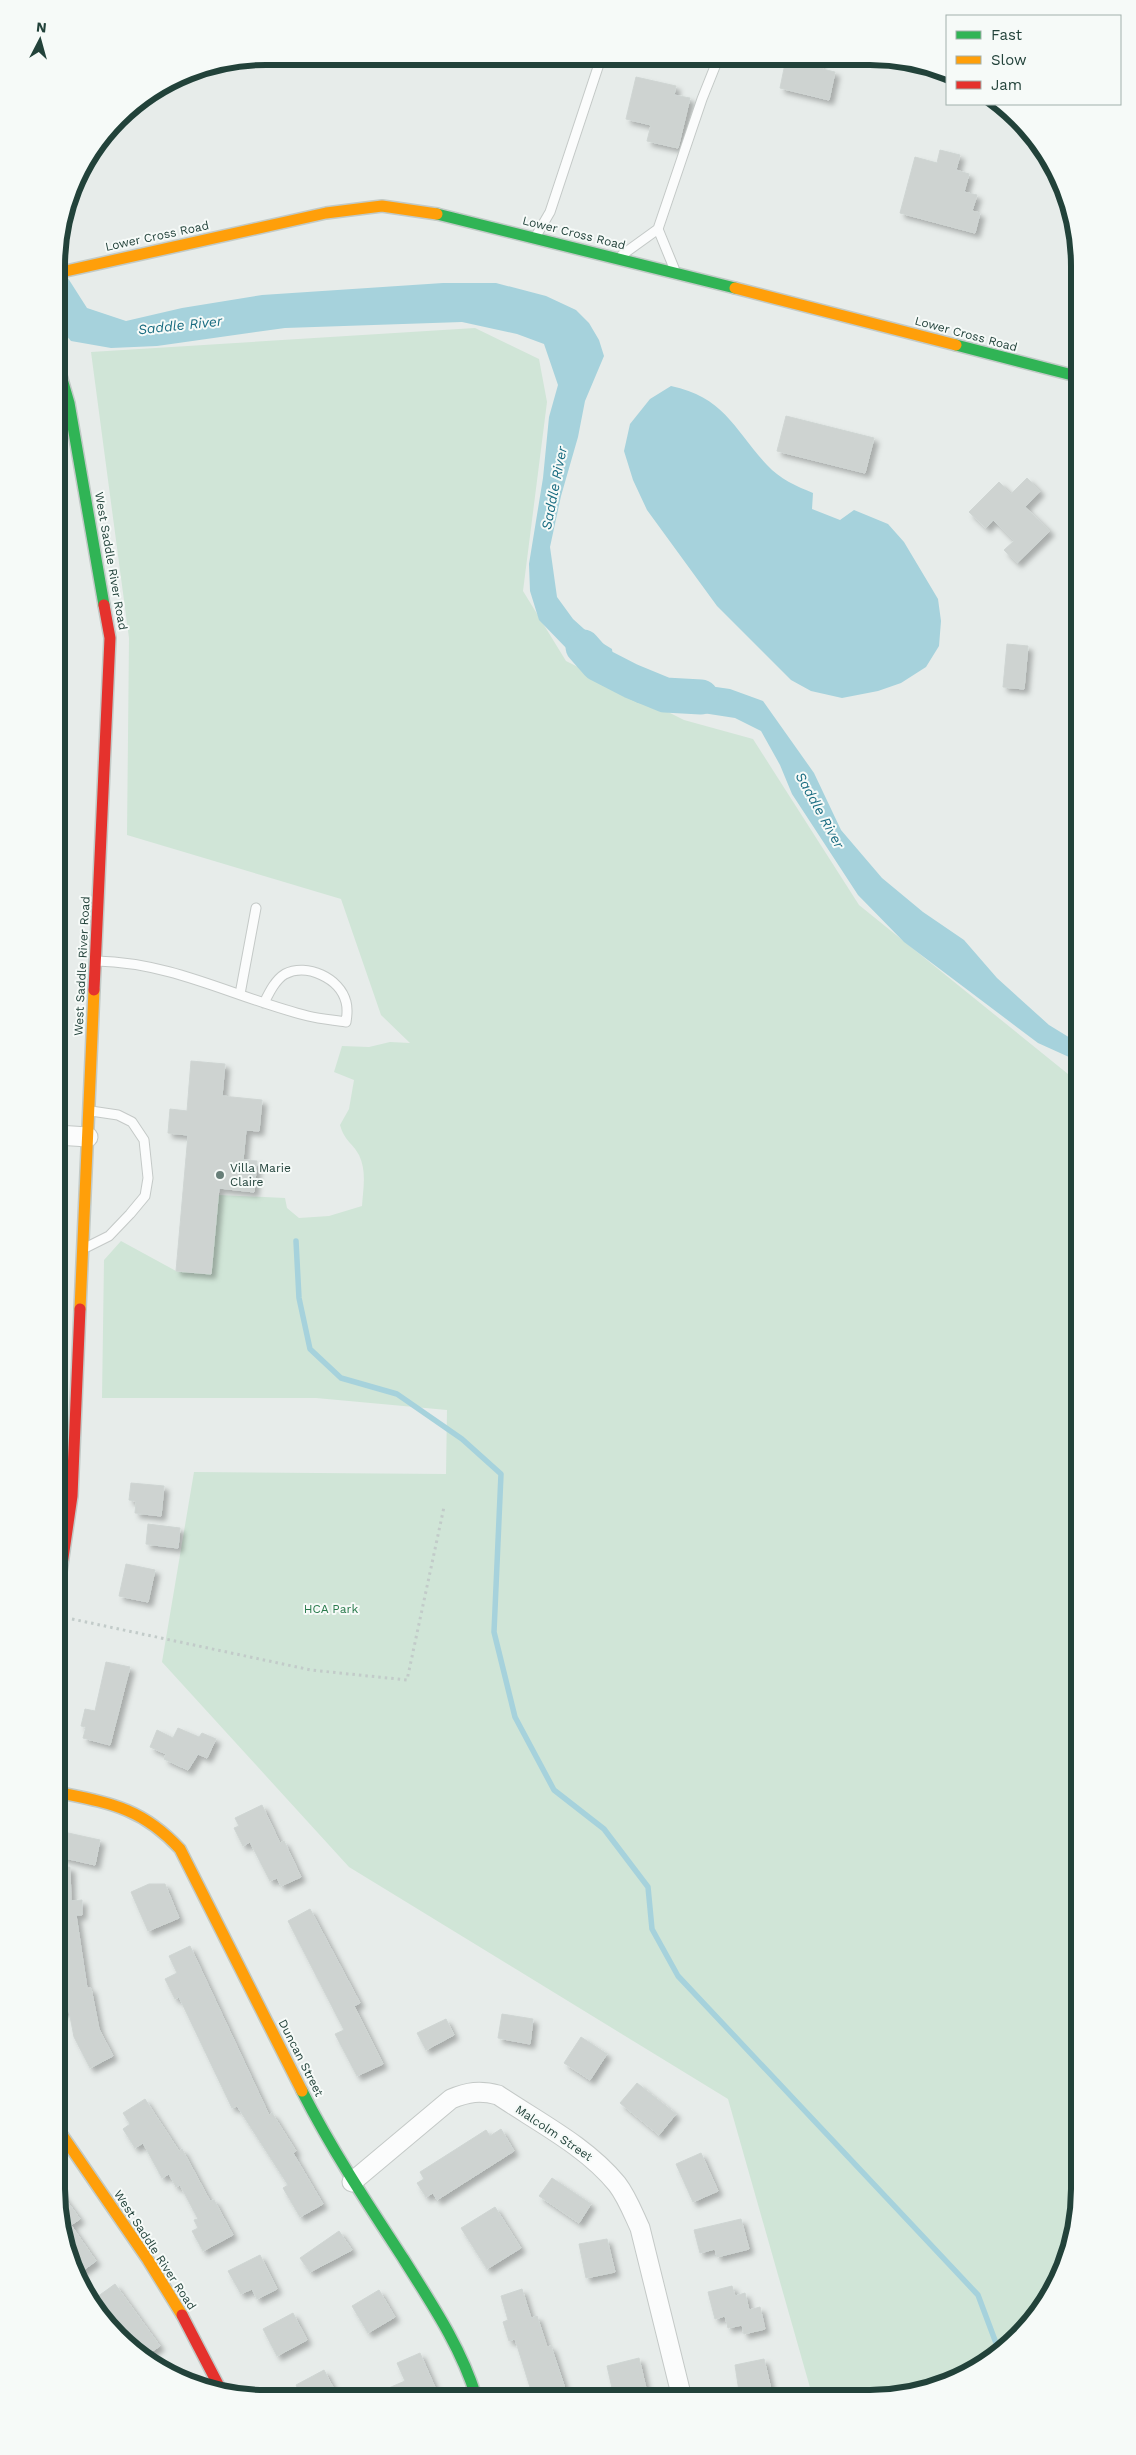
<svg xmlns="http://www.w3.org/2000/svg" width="1136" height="2455" font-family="'Work Sans',sans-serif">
  <defs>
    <filter id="shadow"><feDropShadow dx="4.5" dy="4.5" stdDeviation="2.5" flood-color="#0004"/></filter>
  </defs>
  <rect width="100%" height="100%" fill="#e7ecea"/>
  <path fill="#d0e5d7" d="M475,328L539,359L547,402L523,591L566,661L684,720L753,739L859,905L1068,1074L1080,1078L1079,2203L1064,2269L1036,2317L987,2363L924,2392L870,2399L813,2398L728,2099L349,1867L162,1662L194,1472L446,1474L447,1410L316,1398H102L104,1260L121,1241L176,1271L211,1274L218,1195L285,1198L287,1208L299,1218L329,1216L362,1206C363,1189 367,1172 359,1155C352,1142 345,1142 340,1125L349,1109L354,1080L334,1072L342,1046L369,1047L390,1042L410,1043L381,1015L341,899L127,835L129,638L91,352Z"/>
  <g fill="#a6d2dc">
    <polygon points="57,261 87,308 126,321 182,308 262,295 443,283 496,283 546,296 576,310 589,323 599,340 604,356 585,401 578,437 561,496 550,547 557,597 573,619 594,638 612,649 614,666 624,681 641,689 658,691 676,684 709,686 730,689 763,701 814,773 841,830 882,878 923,912 964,940 997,978 1049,1025 1080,1044 1080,1062 1038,1043 904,942 858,895 792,794 780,765 761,731 735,718 638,703 601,684 539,620 530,591 529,564 543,478 549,417 558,385 544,344 517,334 462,322 285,328 157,346 111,348 71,341 57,325"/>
    <path d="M671,386C724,397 734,429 767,465C780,479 796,486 813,493L812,509L840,520L854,510L888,524L904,542L938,599L941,621L939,646L926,667L901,683L878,691L842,698L811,691L791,680L717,606L647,510L633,480L624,451L630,424L650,399Z"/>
  </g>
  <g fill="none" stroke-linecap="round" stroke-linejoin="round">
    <polyline stroke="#a6d2dc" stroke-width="5.5" points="296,1241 299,1298 310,1349 341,1378 397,1394 462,1439 501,1474 494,1632 515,1717 554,1790 604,1829 648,1887 652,1929 678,1976 978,2295 999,2351"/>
    <polyline stroke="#a6d2dc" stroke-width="35" points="583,647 598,664 631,681 665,695 701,697"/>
  </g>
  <g fill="#ced3d1" stroke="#cfd5d3" filter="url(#shadow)">
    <polygon points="786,59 820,60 818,68 835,72 829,100 780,88"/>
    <polygon points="636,77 676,86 674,95 690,98 678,148 647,141 651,125 626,119"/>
    <polygon points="940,150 960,155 956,170 969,174 964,192 977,195 972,211 980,213 975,233 900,213 915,157 937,163"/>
    <polygon points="786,416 874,438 865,473 777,451"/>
    <polygon points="1027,478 1040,491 1025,507 1050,531 1017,563 1004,550 1014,541 993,520 986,528 969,512 999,482 1011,494"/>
    <polygon points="1007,644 1028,646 1024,689 1003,687"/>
    <polygon points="191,1061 225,1064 222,1096 262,1100 259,1131 246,1130 243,1160 257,1161 254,1192 219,1188 211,1274 176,1271 188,1135 168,1133 170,1109 187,1111"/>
    <polygon points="131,1483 164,1486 161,1516 135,1513 136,1501 129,1500"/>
    <polygon points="148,1524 180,1528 178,1548 146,1544"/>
    <polygon points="126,1564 155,1570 148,1602 119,1596"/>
    <polygon points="106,1662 130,1667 110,1745 83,1738 86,1727 81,1726 85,1709 95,1711"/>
    <polygon points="178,1728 199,1737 202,1733 216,1739 207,1758 198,1754 188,1770 164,1759 166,1754 150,1747 157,1730 173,1738"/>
    <polygon points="262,1805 280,1843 284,1841 301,1877 281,1886 277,1878 270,1881 250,1842 243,1846 234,1828 239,1826 235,1818"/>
    <polygon points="59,1831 100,1840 95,1865 56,1856"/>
    <polygon points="56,1867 70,1867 71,1901 82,1900 82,1915 76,1915 87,1988 91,1988 99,2029 113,2056 90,2068 74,2037 69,2011 61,2012 57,1994 64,1993 58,1958 56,1958"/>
    <polygon points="149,1884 165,1884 179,1918 148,1931 131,1892"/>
    <polygon points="310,1909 360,2003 354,2006 383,2064 357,2076 335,2034 344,2030 288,1921"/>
    <polygon points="190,1946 269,2115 272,2113 296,2151 293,2153 323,2204 300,2217 283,2188 288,2185 237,2106 232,2108 179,1997 175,1999 165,1979 177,1973 169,1956"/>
    <polygon points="502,2014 533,2019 530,2044 498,2038"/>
    <polygon points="446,2019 454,2035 426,2050 417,2033"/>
    <polygon points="581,2037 607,2054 590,2080 564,2063"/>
    <polygon points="637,2083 676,2114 659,2135 620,2103"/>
    <polygon points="145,2099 179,2151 182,2149 210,2201 214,2200 233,2235 203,2251 192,2231 198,2228 194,2220 198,2219 180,2185 176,2187 169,2174 162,2178 143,2143 135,2148 123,2129 130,2124 123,2113"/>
    <polygon points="501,2129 514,2151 437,2200 433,2193 426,2197 417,2183 424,2179 420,2172 486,2130 490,2136"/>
    <polygon points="701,2153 718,2191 693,2202 676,2164"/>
    <polygon points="552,2178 591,2204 579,2223 539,2196"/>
    <polygon points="56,2186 80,2219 71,2225 96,2261 78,2274 63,2243"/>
    <polygon points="495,2207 521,2248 487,2269 461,2228"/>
    <polygon points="741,2219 749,2249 717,2257 715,2249 700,2253 694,2230"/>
    <polygon points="339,2231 352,2250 310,2272 300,2258"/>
    <polygon points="607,2239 615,2272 586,2278 579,2244"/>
    <polygon points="260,2255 277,2289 257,2299 252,2289 241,2294 228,2271"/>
    <polygon points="115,2284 160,2346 144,2357 133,2350 116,2326 112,2329 90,2302"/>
    <polygon points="732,2286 735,2296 745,2293 749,2310 760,2307 765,2329 744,2334 742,2325 728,2328 725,2316 715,2319 708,2292"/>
    <polygon points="522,2289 531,2318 537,2316 547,2347 551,2346 568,2397 533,2397 515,2339 509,2341 503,2322 508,2320 501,2296"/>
    <polygon points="379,2290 395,2317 368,2333 352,2306"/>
    <polygon points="293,2313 307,2340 277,2356 263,2329"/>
    <polygon points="420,2353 437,2392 427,2396 370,2396 405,2381 397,2363"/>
    <polygon points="639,2358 648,2397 614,2397 607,2366"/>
    <polygon points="764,2359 773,2398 740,2398 735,2365"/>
    <polygon points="324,2370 337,2395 301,2395 296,2385"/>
  </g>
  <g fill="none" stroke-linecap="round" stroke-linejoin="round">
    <g stroke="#c4c9c7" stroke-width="11">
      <g id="lane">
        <polyline points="658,229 674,268"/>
        <polyline points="536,236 550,212 601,58"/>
        <polyline points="622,255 658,229 702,99 718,59"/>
        <path d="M97,961C176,963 235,998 308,1016C320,1019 333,1020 346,1022C347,1016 348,1009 346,1002C340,978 307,963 285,974C275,980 269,993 264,1003"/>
        <polyline points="240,994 256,908"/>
        <polyline points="87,1247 109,1236 130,1214 145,1196 148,1178 144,1140 132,1122 118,1115 91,1111"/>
      </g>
    </g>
    <g stroke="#c4c9c7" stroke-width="21">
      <g id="street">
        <polyline points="57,1135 88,1137"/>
        <path d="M352,2182L451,2099C468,2092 480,2090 498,2095C538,2122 586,2146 617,2184C627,2197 633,2213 640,2228L682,2398"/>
      </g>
    </g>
    <g stroke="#c2cac7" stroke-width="14">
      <g id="fast">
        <polyline points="437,214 735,288"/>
        <polyline points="956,345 1080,377"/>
        <polyline points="57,362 69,403 104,605"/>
        <path d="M302,2091C332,2150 367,2203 403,2258C431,2303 460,2345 476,2396"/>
      </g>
    </g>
    <g stroke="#c2cac7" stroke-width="14">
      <g id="slow">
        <polyline points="57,273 326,213 382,206 437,214"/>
        <polyline points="735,288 956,345"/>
        <polyline points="80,1309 94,990"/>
        <path d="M56,1792C109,1803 141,1807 180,1849L302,2091"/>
        <polyline points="56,2126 148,2260 182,2315"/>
      </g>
    </g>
    <g stroke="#c2cac7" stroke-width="14">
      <g id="jam">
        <polyline points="94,990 110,638 104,605"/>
        <polyline points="56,1606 72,1496 80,1309"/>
        <polyline points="182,2315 223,2394"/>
      </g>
    </g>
    <polyline stroke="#c2cbc9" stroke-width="3" stroke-dasharray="2.5 4" stroke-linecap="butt" points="72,1619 311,1670 407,1680 444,1507"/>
    <use href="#lane" stroke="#fbfcfc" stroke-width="9"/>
    <use href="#street" stroke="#fbfcfc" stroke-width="19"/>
    <use href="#fast" stroke="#30b455" stroke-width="11"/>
    <use href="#slow" stroke="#ff9f0a" stroke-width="11"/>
    <use href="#jam" stroke="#e5322d" stroke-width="11"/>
  </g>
  <circle fill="#677e78" stroke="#f6faf8" stroke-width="2" cx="220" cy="1175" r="5"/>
  <g text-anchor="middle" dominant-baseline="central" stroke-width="4" stroke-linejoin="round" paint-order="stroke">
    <g font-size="12" fill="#22423a" stroke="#f6faf8">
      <text transform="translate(574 233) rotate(14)">Lower Cross Road</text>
      <text transform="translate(157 236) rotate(-12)">Lower Cross Road</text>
      <text transform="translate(966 334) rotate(15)">Lower Cross Road</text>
      <text transform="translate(111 561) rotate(80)">West Saddle River Road</text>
      <text transform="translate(82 966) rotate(-87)">West Saddle River Road</text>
      <text transform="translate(301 2058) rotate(63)">Duncan Street</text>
      <text transform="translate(554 2133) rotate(34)">Malcolm Street</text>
      <text transform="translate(155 2250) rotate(57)">West Saddle River Road</text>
    </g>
    <g font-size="12" fill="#22423a" stroke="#f6faf8" text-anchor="start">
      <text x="230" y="1168">Villa Marie<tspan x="230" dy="14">Claire</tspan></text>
    </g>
    <g font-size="12" fill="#2a7b4d" stroke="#f6faf8">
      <text x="331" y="1609">HCA Park</text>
    </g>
    <g font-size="14" font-style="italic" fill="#196c81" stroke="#f6faf8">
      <text transform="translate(180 325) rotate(-6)">Saddle River</text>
      <text transform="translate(554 488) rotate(-79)">Saddle River</text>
      <text transform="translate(820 810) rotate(61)">Saddle River</text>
    </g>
  </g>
  <path d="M0 0H1136V2455H0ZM266 65H870A201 201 0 0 1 1071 266V2189A201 201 0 0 1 870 2390H266A201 201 0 0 1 65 2189V266A201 201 0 0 1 266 65Z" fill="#f6faf8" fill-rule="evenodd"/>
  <path fill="none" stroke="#22423a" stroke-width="6" d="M266 65H870A201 201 0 0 1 1071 266V2189A201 201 0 0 1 870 2390H266A201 201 0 0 1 65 2189V266A201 201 0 0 1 266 65Z"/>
  <rect x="946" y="15" width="175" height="90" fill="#f6faf8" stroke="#a1b0ac"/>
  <rect x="956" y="31" width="25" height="8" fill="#30b455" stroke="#a1b0ac"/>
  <text x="991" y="40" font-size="15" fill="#22423a">Fast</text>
  <rect x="956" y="56" width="25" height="8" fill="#ff9f0a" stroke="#a1b0ac"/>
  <text x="991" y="65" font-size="15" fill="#22423a">Slow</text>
  <rect x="956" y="81" width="25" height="8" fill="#e5322d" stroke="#a1b0ac"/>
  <text x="991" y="90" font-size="15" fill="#22423a">Jam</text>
  <g transform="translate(40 40) rotate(6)" stroke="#f6faf8" stroke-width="4" paint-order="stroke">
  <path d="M0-4L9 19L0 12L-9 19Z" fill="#22423a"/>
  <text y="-8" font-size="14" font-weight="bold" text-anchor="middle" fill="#22423a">N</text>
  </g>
</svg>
